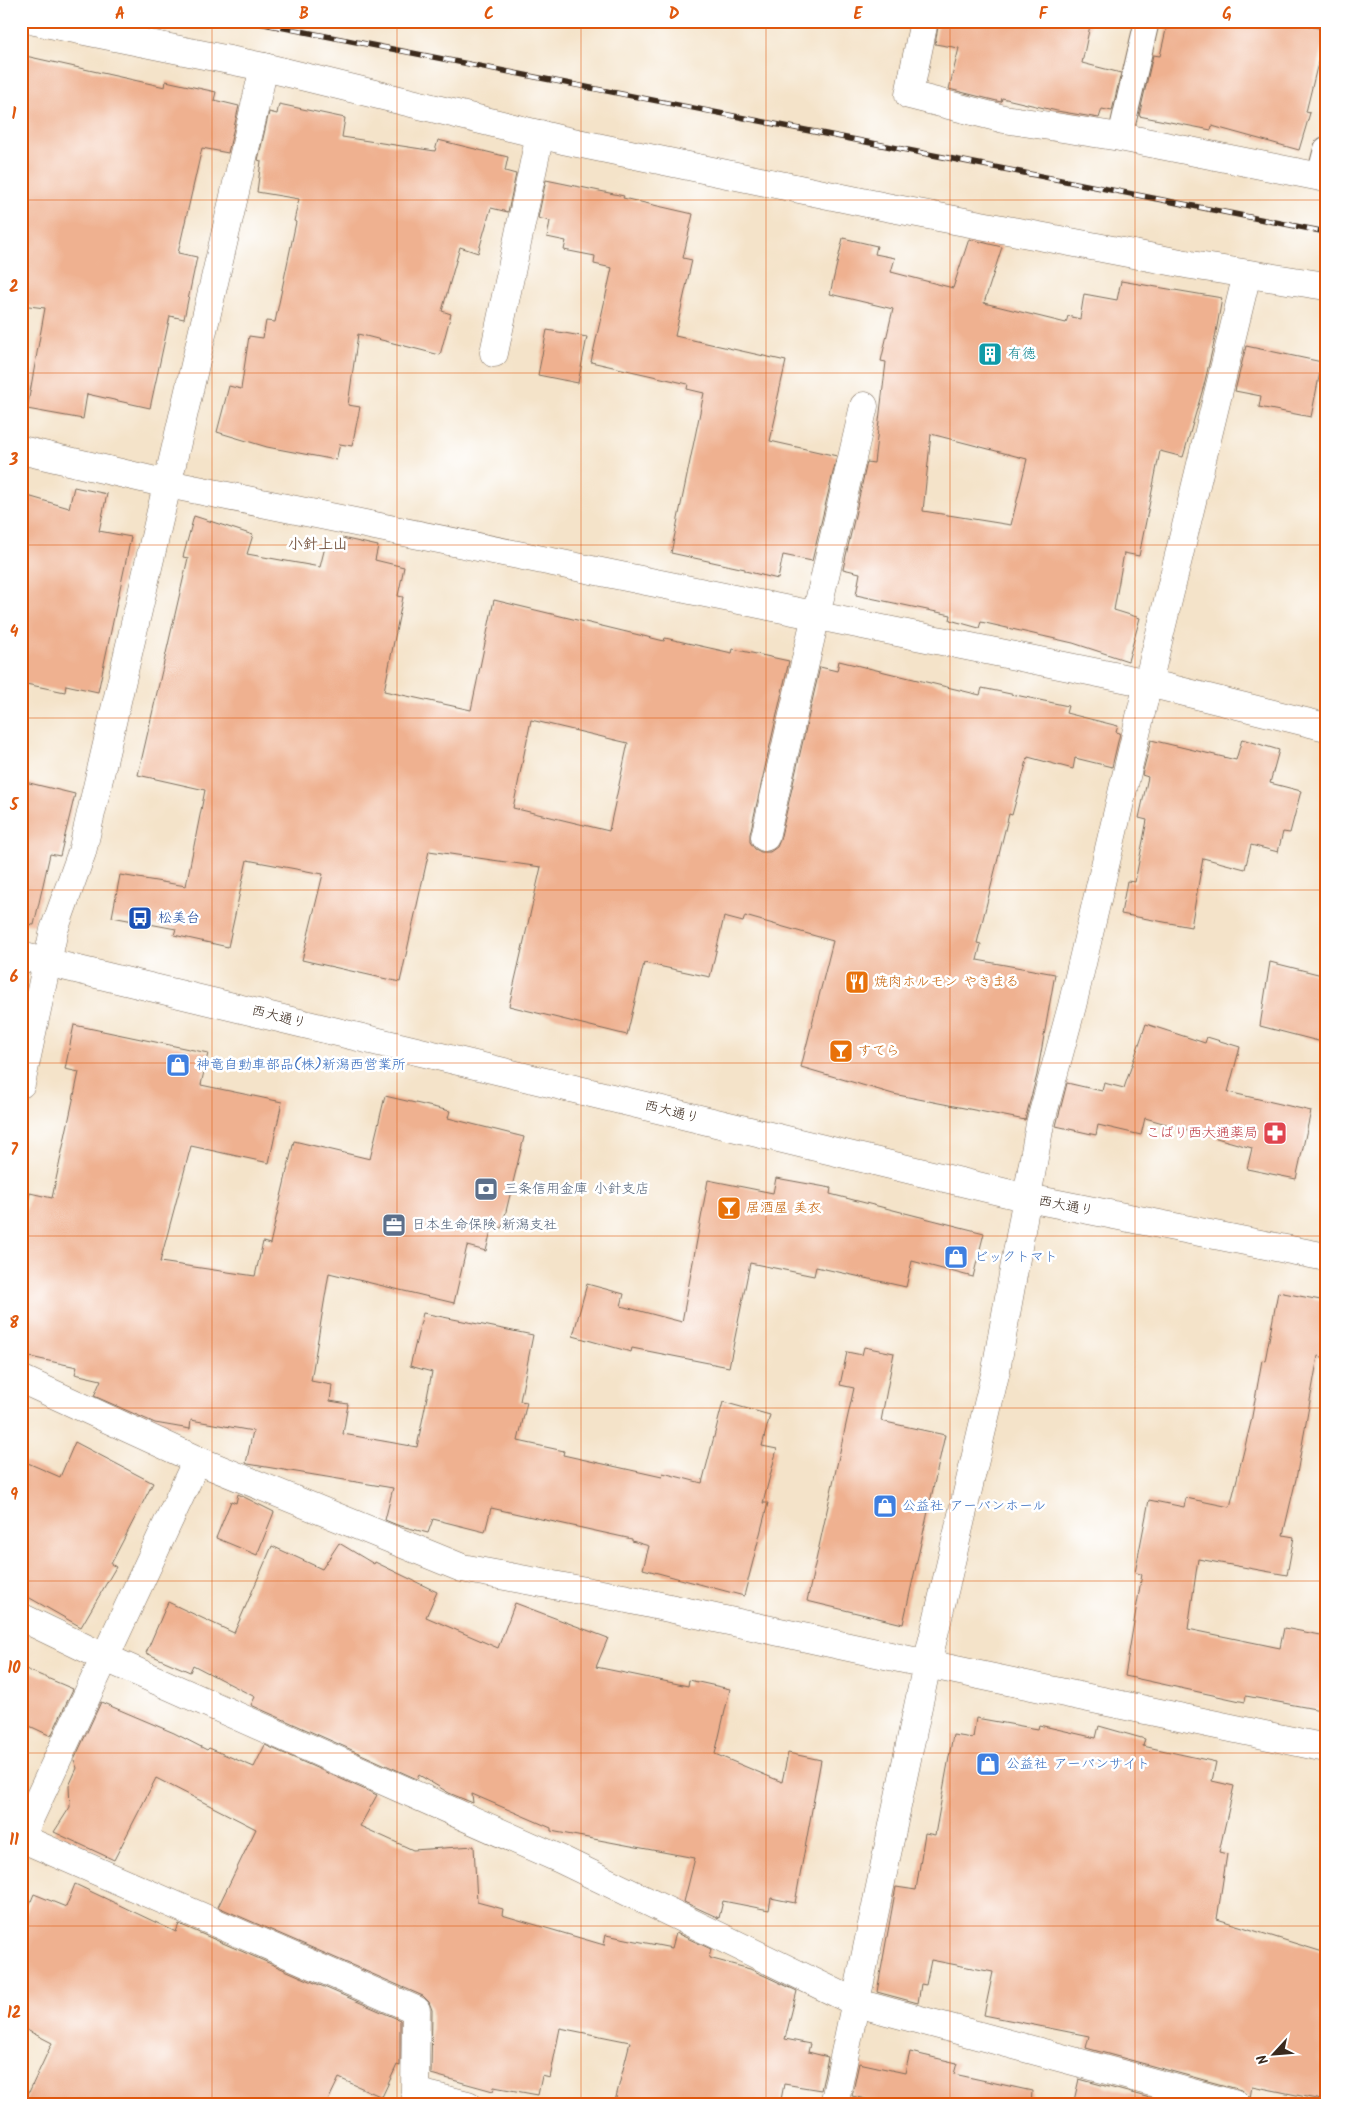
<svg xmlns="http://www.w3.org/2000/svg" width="1347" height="2126" font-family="Kalam,'Klee One',sans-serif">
  <rect width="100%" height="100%" fill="#fff"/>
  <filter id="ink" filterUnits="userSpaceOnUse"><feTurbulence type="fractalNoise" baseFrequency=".02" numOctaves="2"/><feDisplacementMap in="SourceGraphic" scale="10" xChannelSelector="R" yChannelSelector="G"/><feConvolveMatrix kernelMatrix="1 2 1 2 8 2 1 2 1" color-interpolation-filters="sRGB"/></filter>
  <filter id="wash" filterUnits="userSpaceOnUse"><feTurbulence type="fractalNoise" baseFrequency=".0096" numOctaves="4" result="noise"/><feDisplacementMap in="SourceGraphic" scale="20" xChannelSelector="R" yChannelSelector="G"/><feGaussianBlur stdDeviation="1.12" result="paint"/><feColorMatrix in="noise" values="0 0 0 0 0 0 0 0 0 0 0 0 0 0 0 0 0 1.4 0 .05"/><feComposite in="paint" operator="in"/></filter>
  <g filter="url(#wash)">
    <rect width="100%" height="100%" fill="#f4e3c9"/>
    <g id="blocks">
      <g fill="#efb190" fill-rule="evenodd">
        <polygon points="939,21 1091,21 1082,63 1121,73 1112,111 1102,109 1099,118 1057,111 1002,98 1001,102 949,89 959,48 935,44"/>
        <polygon points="1168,21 1290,21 1326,30 1306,112 1310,113 1299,150 1212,126 1211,130 1139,116 1153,55 1160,56"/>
        <polygon points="21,55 165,87 166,81 216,92 214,100 239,106 228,153 202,148 178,253 197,257 184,319 170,316 150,408 87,394 83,419 27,409 45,308 21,305"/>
        <polygon points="279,104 345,118 342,137 435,151 438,140 508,157 505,171 516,174 508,212 491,208 478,253 460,247 442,311 451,314 440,355 358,334 348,405 360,407 352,446 340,444 336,460 267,447 217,432 229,386 241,389 249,336 263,338 266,321 275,322 296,222 294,221 299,199 257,192 261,161 258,160 269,112 277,114"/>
        <polygon points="546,180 624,196 623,198 693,214 683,258 692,260 675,336 786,361 775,410 777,410 770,441 837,456 812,561 783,555 778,579 745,571 745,569 671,553 704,393 687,389 688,384 591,362 612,268 594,264 595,256 564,250 566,241 547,237 550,221 538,218"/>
        <path d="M843,238L877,246L875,254L895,258L891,272L953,288L969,239L1002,247L984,303L1066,323L1068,316L1080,319L1084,294L1117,300L1121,281L1222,298L1215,338L1204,385L1183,457L1160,451L1139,556L1124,553L1114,610L1140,618L1128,661L1073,643L981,622L979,628L950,620L951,615L856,595L860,573L843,569L867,462L874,463L886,362L881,361L893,309L830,294ZM931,434L1027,459L1011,525L923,511Z"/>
        <polygon points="547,330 587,337 578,383 538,375"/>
        <polygon points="1246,346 1322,362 1311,417 1259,407 1261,396 1235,391"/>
        <polygon points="74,487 107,494 99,531 131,537 98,692 66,685 65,692 21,683 21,494 69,508"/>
        <path d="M194,516L253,535L247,554L320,567L325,547L339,550L342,538L378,546L375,560L404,567L398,596L403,597L384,691L471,710L494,600L664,641L665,638L732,653L733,649L789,661L750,834V842L755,849L761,852H770L777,847L780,840L820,667L837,671L839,661L980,695L982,688L1068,706L1066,713L1118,726L1116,732L1120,733L1112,767L1075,758L1073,769L1028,757L1012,815L1009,814L977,943L981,944L977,960L1055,974L1037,1075L1025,1120L893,1094L801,1067L833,941L745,916L743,922L724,917L710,977L644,963L627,1035L509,1006L541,867L429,851L400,982L302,960L323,874L247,860L228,947L174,935L176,929L112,917L120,875L186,886L205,790L138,775L188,558L183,557ZM531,720L628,743L609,831L513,808Z"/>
        <polygon points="1242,739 1279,750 1270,783 1301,791 1290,833 1283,832 1278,852 1251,845 1245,869 1203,858 1191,927 1121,914 1127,881 1135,882 1147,820 1139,818 1148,777 1142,775 1151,740 1236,760"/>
        <polygon points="21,781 75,794 60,856 50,854 34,925 21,923"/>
        <polygon points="1270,962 1326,976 1326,1043 1260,1026"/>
        <polygon points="1146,1024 1205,1043 1207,1037 1240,1047 1228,1092 1311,1111 1296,1179 1247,1169 1252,1148 1145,1118 1141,1135 1098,1125 1096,1135 1056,1126 1067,1083 1102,1091 1104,1083 1124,1088"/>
        <polygon points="74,1025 208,1053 201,1085 282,1102 269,1163 191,1146 160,1262 255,1276 263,1242 270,1244 294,1141 370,1159 385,1096 450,1111 448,1118 524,1137 502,1228 492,1226 486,1251 467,1246 454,1303 329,1273 311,1381 332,1385 330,1401 348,1404 343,1434 417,1447 432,1372 410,1366 423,1313 533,1335 520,1401 527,1402 518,1441 564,1451 563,1455 662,1477 663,1473 702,1483 723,1402 770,1415 762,1446 777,1449 763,1503 768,1503 744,1596 643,1569 649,1546 632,1541 632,1539 491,1508 485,1532 433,1519 428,1533 397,1525 385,1520 393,1488 248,1464 246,1463 253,1431 191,1420 190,1429 155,1423 94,1396 101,1380 75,1374 77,1367 21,1355 21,1234 30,1193 52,1198 79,1072 65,1069"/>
        <polygon points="776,1178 831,1188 830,1194 984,1233 973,1277 912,1261 906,1287 816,1267 814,1276 750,1263 729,1367 632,1348 631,1352 573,1336 587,1284 624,1294 621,1306 682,1322 708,1180 773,1193"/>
        <polygon points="1278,1292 1326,1301 1326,1358 1318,1356 1296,1479 1283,1535 1294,1537 1287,1575 1198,1559 1188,1629 1280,1648 1284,1628 1326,1636 1326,1711 1246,1696 1245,1702 1125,1676 1142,1574 1135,1573 1149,1500 1184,1507 1186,1498 1230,1507 1251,1422 1262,1360 1265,1361"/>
        <polygon points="864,1347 894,1353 881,1421 945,1435 903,1624 807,1601 854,1388 840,1385 847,1352 862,1355"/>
        <polygon points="75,1442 153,1483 111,1564 116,1567 81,1627 21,1593 21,1460 60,1477"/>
        <polygon points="238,1494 274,1512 257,1555 216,1538 231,1501 236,1503"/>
        <polygon points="339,1543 374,1564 375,1562 437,1592 426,1617 498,1648 515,1603 608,1638 596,1667 688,1686 689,1680 730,1689 715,1754 782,1782 788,1753 821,1760 795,1903 771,1898 769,1910 723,1901 719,1918 684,1902 695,1858 551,1831 551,1828 472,1794 473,1803 449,1793 419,1775 417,1779 251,1705 255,1697 193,1665 190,1672 146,1653 168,1602 234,1633 272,1546 322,1569"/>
        <polygon points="21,1667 73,1689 51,1736 21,1722"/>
        <polygon points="101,1702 174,1733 207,1750 209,1748 254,1767 265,1745 377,1795 360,1826 413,1850 474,1846 477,1902 503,1909 502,1915 604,1945 606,1935 672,1948 676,1933 711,1949 709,1958 750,1969 797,1991 785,2039 810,2044 808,2052 828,2057 821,2090 784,2084 780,2105 614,2105 630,2042 560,2028 550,2078 542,2076 538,2095 494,2087 493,2091 431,2074 432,2010 429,2002 423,1996 218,1907 256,1829 156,1778 114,1860 54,1832 70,1807 69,1786 77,1768 74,1760"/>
        <polygon points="976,1718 1038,1729 1039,1725 1096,1738 1099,1726 1145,1739 1143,1746 1216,1762 1212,1781 1234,1786 1219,1852 1227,1854 1217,1919 1326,1953 1326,2101 1252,2086 1250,2098 1241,2090 1086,2048 1089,2036 984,2015 993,1972 931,1960 926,1985 921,1984 918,2003 877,1992 896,1887 916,1890 925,1833 935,1835 953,1735 973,1738"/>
        <polygon points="75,1884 176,1932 179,1924 400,2020 400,2066 397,2065 382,2097 339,2078 326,2105 23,2105 52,2043 21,2027 21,1925 34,1894 66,1907"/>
        <polygon points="910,2052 957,2063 954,2074 1032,2091 1031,2105 891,2105 852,2096 859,2063 905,2073"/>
        <polygon points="1079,2079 1176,2105 1073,2105"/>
      </g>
    </g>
  </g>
  <g filter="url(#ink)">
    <use href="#blocks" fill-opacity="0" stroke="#7c6b5a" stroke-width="1"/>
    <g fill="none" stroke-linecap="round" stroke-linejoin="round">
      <g stroke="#7c6b5a" stroke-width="26">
        <g id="service">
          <polyline points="1120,137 1147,21"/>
          <polyline points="1319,176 1326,149"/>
        </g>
      </g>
      <g stroke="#7c6b5a" stroke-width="29">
        <g id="minor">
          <polyline points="35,21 264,67 563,140 886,207 1191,265 1326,286"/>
          <polyline points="924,21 909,95 1004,119 1120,137 1326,178"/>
          <polyline points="494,353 540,134"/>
          <polyline points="21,450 168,484 1148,683 1326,727"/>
          <polyline points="765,837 864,406"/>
          <polyline points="21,1084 54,930 82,852 264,67"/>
          <polyline points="21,1379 197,1460 462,1568 623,1598 927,1664 1326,1748"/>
          <polyline points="21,1617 106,1658 560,1859 857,2003 1237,2105"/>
          <polyline points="21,1837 197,1460"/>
          <polyline points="21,1838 416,2010 415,2092 468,2105"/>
          <polyline points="834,2105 927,1664 996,1370 1040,1124 1072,1006 1148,683 1247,274"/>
        </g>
      </g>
      <g stroke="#7c6b5a" stroke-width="29">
        <polyline id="tertiary" points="21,956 1028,1198 1326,1257"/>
      </g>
      <use href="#service" stroke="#fff" stroke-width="24"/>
      <use href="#minor" stroke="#fff" stroke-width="28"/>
      <use href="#tertiary" stroke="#fff" stroke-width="28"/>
      <g stroke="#3b2a1e" stroke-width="5.5">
        <polyline id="rail" points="249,21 1326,232"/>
      </g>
      <use href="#rail" stroke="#fff" stroke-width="4" stroke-dasharray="11" stroke-linecap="butt"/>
    </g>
  </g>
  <path fill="none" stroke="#df570d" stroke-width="1" stroke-opacity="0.55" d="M212,21V2105M397,21V2105M581,21V2105M766,21V2105M950,21V2105M1135,21V2105M21,200H1326M21,373H1326M21,545H1326M21,718H1326M21,890H1326M21,1063H1326M21,1236H1326M21,1408H1326M21,1581H1326M21,1753H1326M21,1926H1326"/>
  <defs>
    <g id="building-square" transform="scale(1.25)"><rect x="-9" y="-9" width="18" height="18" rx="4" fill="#0f9aa8" stroke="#fff"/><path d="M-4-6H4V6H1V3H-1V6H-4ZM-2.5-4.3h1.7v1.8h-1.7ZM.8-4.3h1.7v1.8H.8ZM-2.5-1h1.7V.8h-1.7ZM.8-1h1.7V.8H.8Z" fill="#fff"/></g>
    <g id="bus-square" transform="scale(1.25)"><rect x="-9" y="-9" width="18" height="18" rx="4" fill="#1a4fb4" stroke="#fff"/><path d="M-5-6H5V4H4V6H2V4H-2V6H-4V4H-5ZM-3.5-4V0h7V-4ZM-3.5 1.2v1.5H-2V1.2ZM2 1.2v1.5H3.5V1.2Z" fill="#fff"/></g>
    <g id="restaurant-square" transform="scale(1.25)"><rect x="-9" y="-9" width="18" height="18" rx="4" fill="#e8710a" stroke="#fff"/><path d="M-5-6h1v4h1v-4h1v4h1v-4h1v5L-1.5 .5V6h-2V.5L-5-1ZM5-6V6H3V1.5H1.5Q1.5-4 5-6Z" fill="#fff"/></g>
    <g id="bar-square" transform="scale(1.25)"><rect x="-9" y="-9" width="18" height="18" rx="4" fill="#e8710a" stroke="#fff"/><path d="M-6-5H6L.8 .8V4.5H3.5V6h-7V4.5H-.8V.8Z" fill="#fff"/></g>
    <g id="shop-square" transform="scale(1.25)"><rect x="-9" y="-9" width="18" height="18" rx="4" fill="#3f7fe0" stroke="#fff"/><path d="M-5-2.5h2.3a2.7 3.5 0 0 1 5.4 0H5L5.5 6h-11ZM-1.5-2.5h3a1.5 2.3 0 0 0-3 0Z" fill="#fff"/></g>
    <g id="pharmacy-square" transform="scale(1.25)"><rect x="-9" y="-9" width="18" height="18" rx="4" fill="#e0444e" stroke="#fff"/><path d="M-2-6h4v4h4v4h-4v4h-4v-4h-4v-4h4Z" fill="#fff"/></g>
    <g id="bank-square" transform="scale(1.25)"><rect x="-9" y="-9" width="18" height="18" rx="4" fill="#5c6f8a" stroke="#fff"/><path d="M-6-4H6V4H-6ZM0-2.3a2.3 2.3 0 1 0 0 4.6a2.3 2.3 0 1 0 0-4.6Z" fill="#fff"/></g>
    <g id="office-square" transform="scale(1.25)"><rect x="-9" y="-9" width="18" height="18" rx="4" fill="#5c6f8a" stroke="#fff"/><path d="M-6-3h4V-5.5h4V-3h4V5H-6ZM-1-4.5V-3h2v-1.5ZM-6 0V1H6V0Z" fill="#fff"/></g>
  </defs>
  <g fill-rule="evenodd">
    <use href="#building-square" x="990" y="354"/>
    <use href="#bus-square" x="140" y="918"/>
    <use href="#restaurant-square" x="857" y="982"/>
    <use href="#bar-square" x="841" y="1051"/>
    <use href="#shop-square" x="178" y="1065"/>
    <use href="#pharmacy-square" x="1275" y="1133"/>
    <use href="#bank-square" x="486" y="1189"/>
    <use href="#bar-square" x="729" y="1208"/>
    <use href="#office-square" x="394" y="1225"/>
    <use href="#shop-square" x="956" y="1257"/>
    <use href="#shop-square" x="885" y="1506"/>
    <use href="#shop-square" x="988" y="1764"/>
  </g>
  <g text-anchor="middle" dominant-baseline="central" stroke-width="5" stroke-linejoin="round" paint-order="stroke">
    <g font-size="14" fill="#0d838f" stroke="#fff" text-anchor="start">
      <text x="1008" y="354">有徳</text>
    </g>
    <g font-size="14" fill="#164399" stroke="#fff" text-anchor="start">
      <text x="158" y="918">松美台</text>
    </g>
    <g font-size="14" fill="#c56008" stroke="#fff" text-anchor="start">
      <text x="874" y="982">焼肉ホルモン やきまる</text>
      <text x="858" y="1051">すてら</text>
      <text x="746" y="1208">居酒屋 美衣</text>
    </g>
    <g font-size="14" fill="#3b2a1e" stroke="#fff">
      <text transform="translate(279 1017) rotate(14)">西大通り</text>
      <text transform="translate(672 1112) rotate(14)">西大通り</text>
      <text transform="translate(1066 1206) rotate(11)">西大通り</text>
    </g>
    <g font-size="14" fill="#366cbe" stroke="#fff" text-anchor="start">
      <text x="196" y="1065">神竜自動車部品(株)新潟西営業所</text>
      <text x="974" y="1257">ビックトマト</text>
      <text x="902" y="1506">公益社 アーバンホール</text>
      <text x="1006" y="1764">公益社 アーバンサイト</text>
    </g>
    <g font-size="14" fill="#be3a42" stroke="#fff" text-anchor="end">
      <text x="1258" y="1133">こばり西大通薬局</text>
    </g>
    <g font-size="14" fill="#4e5e75" stroke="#fff" text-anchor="start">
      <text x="504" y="1189">三条信用金庫 小針支店</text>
      <text x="412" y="1225">日本生命保険 新潟支社</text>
    </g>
    <g font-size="15" font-weight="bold" fill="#7a5946" stroke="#fff">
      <text x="318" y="545">小針上山</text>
    </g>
  </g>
  <rect width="1347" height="2126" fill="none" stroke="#fff" stroke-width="55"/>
  <g transform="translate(1274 2054) rotate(244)" stroke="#ffffff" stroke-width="4" paint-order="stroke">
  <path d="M0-4L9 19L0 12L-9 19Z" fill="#3b2a1e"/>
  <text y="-8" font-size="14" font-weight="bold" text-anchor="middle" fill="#3b2a1e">N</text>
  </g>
  <rect x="28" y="28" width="1292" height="2070" fill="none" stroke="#df570d" stroke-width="2"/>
  <g font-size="16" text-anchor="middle" font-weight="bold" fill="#df570d">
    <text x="120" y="19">A</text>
    <text x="304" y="19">B</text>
    <text x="489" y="19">C</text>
    <text x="674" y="19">D</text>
    <text x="858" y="19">E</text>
    <text x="1043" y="19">F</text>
    <text x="1227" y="19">G</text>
    <text x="14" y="119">1</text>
    <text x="14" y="292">2</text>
    <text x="14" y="465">3</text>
    <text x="14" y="637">4</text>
    <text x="14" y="810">5</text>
    <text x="14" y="982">6</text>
    <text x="14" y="1155">7</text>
    <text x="14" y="1328">8</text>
    <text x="14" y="1500">9</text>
    <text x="14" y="1673">10</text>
    <text x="14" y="1845">11</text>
    <text x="14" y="2018">12</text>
  </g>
</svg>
